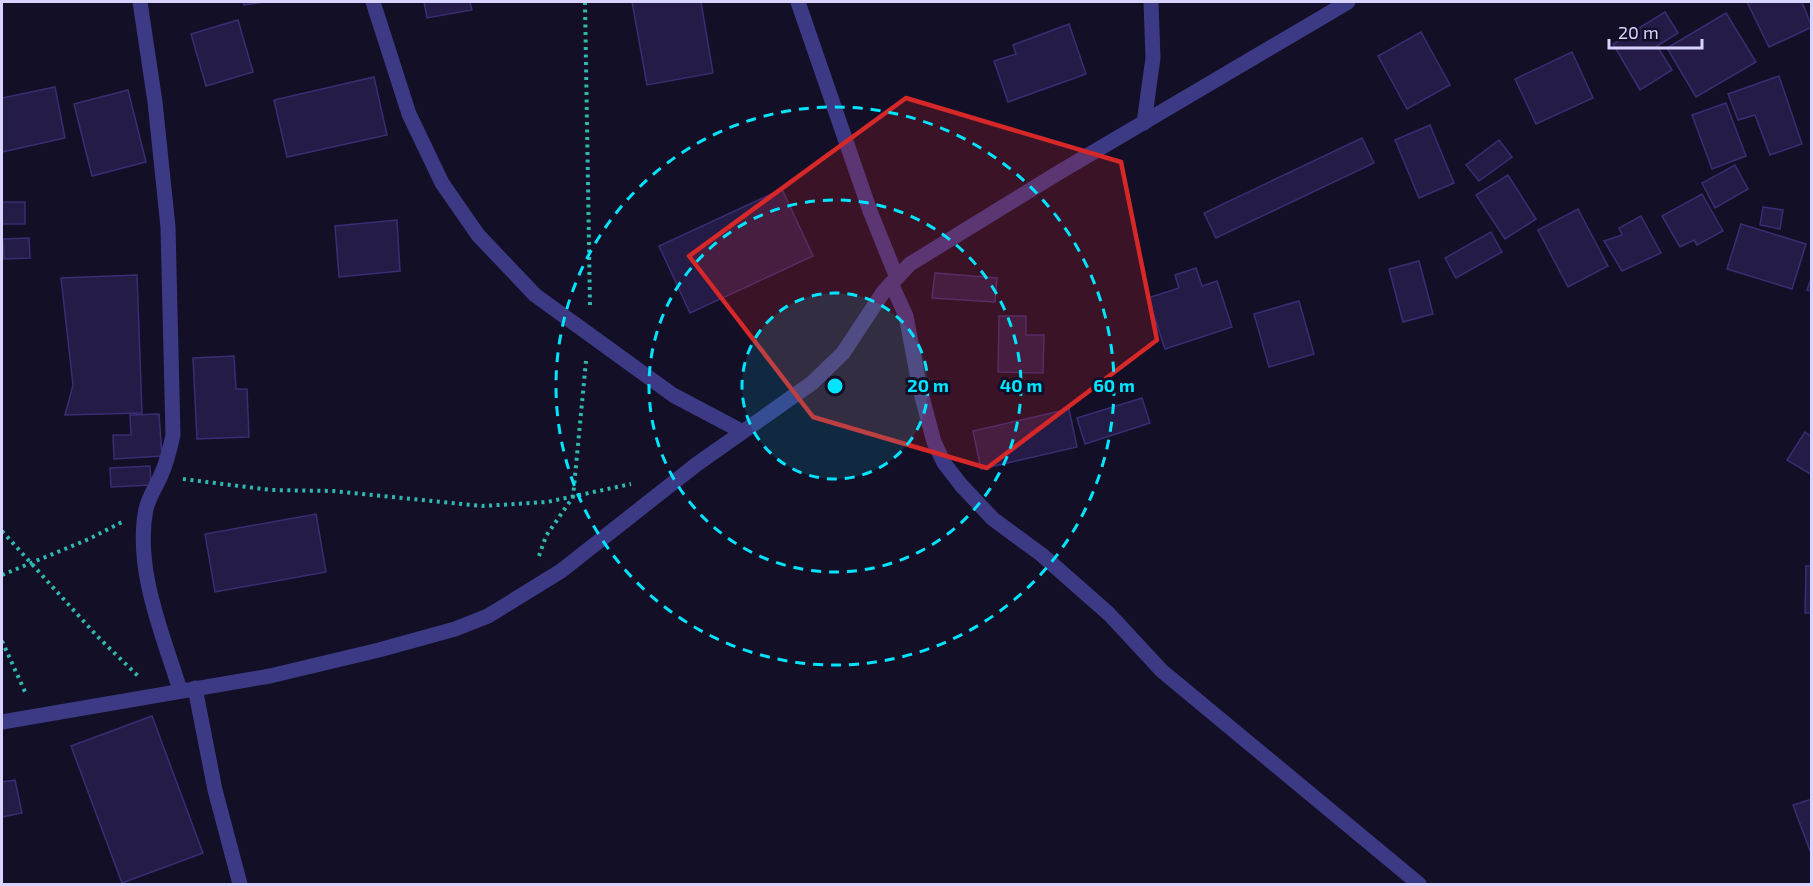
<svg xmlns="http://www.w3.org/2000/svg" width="1813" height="886" font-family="'Exo 2',sans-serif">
  <rect width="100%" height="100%" fill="#130f26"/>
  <g fill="#241b47" stroke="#3b2d73" stroke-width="1.5">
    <polygon points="243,2 265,2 244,5"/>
    <polygon points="424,2 470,2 472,10 427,18"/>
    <polygon points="632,2 701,2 713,73 647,85"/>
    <polygon points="1747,2 1802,2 1812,27 1769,47"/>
    <polygon points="1665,12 1678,33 1657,46 1672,70 1640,90 1613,44"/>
    <polygon points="1726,13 1756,62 1696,97 1667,48"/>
    <polygon points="238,20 253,72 206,86 191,34"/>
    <polygon points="1069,24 1086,74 1008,102 994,61 1016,54 1013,45"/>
    <polygon points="1421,32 1450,85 1407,109 1378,56"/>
    <polygon points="1572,52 1593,98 1536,124 1515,79"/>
    <polygon points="1779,76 1802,144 1770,155 1755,115 1738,120 1728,94"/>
    <polygon points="374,77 387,135 287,157 274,100"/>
    <polygon points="55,87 65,138 2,152 2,98"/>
    <polygon points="128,90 146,162 92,176 74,104"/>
    <polygon points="1726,103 1746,156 1712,169 1692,115"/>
    <polygon points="1430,125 1454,183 1419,198 1395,140"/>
    <polygon points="1362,138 1374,163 1216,238 1204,213"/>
    <polygon points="1499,140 1512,157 1479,181 1466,165"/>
    <polygon points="1735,165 1748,189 1715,208 1702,183"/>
    <polygon points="1508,175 1536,219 1505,239 1476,195"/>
    <polygon points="782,189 813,256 690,313 659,246"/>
    <polygon points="1702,194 1723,231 1697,245 1694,240 1680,247 1662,216"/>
    <rect x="2" y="202" width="23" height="22"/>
    <polygon points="1763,207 1783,210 1780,229 1760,225"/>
    <polygon points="1578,209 1608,266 1568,287 1538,230"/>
    <polygon points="1641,216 1661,253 1622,271 1604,241 1622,235 1619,228"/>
    <polygon points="397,220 400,271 339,277 335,226"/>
    <polygon points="1741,224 1806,244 1792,289 1727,269"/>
    <polygon points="1491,232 1502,252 1456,278 1445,258"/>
    <polygon points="29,238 30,258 4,259 3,239"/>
    <polygon points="1419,261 1433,314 1403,322 1389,269"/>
    <polygon points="1196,268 1202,286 1217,281 1232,327 1165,349 1148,298 1179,288 1175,275"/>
    <polygon points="935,273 997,278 995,302 932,298"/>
    <polygon points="137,275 142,413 65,415 73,385 61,278"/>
    <polygon points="1812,276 1812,291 1807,290"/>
    <polygon points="1299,301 1314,354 1269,367 1254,314"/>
    <polygon points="999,316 1026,316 1026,335 1044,335 1043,373 998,372"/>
    <polygon points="234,356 236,389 247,389 249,437 197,439 193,358"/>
    <polygon points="1142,398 1150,423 1085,444 1077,418"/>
    <polygon points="1069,409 1077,447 981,469 973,431"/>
    <polygon points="159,414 162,456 114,459 113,435 131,435 130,415"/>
    <polygon points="1805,432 1812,437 1812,475 1787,460"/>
    <polygon points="150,466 151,485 111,487 110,468"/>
    <polygon points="316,514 326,572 215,592 205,534"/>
    <polygon points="1806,566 1812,566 1812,613 1805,613"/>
    <polygon points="152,716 203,853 122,883 71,746"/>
    <polygon points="15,780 22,813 2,817 2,782"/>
    <polygon points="1812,799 1812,856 1793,805"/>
  </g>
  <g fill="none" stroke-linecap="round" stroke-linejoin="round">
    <g stroke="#2fb8b0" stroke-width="4" stroke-dasharray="3 4.5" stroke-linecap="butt">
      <polyline points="585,2 590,306"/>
      <polyline points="183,479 271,490 333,491 482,506 547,502 631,484"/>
      <polyline points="2,531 97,636 138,676"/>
      <polyline points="539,556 546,536 573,497 586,361"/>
      <polyline points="2,575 89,539 122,522"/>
      <polyline points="2,641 26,694"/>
    </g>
    <g stroke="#3d3a85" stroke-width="15">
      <path d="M140,2L155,102L168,227L173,435C170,449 167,462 161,475C156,487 149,496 146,509C134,568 163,635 180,690"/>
      <polyline points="373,2 409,114 442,183 478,235 535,295 673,395 741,431"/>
      <polyline points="798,2 870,211 897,278"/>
      <polyline points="1144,123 1153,58 1151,2"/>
      <polyline points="891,283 906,316 920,389 934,442 944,463 961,485 993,519 1042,555 1109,614 1162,671 1419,884"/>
      <polyline points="195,688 215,790 240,884"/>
      <polyline points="2,722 270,676 379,650 455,629 488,616 561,571 697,464 812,383 843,353 884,291 910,264 1058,173 1348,2"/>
    </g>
  </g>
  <path fill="#d62828" fill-opacity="0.2" stroke="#d62828" stroke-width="4.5" stroke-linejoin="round" d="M906,98L1121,162L1157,340L987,468L813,417L689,256Z"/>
  <circle cx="835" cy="386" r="93" fill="#00e5ff" fill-opacity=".12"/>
  <g fill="none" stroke="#00e5ff" stroke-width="3" stroke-dasharray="10 8">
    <circle cx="835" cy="386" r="93"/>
    <circle cx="835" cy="386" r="186"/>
    <circle cx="835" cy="386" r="279"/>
  </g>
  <circle cx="835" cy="386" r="9" fill="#00e5ff" stroke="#130f26" stroke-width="3"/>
  <g font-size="18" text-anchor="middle" font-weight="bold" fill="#00e5ff" stroke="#130f26" stroke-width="6" stroke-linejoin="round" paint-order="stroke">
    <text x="928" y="392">20 m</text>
    <text x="1021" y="392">40 m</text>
    <text x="1114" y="392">60 m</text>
  </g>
  <rect width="1813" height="886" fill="none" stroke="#d9d4ff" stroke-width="6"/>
  <path d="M1609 39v9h93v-9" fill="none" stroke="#d9d4ff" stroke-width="3"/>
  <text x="1618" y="39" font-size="18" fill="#d9d4ff" stroke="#130f26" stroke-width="4.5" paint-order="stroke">20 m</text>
</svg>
